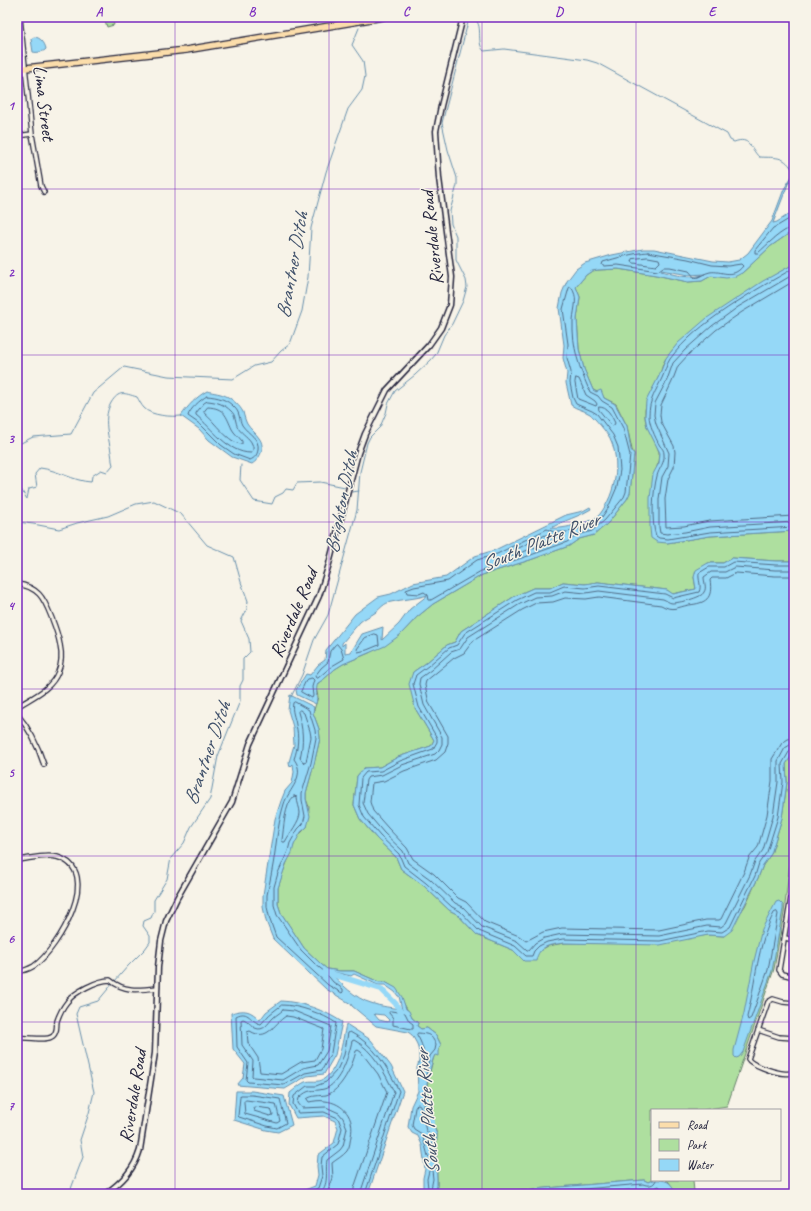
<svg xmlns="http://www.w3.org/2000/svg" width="811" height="1211" font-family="Caveat,sans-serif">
  <rect width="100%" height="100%" fill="#f7f3e8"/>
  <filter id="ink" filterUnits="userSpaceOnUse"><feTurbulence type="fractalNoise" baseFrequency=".025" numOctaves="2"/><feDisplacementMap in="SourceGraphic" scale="8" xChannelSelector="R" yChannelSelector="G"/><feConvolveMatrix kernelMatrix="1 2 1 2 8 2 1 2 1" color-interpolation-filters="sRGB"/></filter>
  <g filter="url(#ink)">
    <g fill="#aedf9f" stroke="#68806d">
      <polygon points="104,17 112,17 114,25 107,27"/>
      <path d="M794,230V264C768,278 744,294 720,311C701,325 681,338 667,357C662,363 662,370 659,376C653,391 644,399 645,416C645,433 667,451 657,466L667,543L710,536L794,531V561H776L732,558L723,563H708L694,577L696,589L672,594L667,590L598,582L585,584L563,582L550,588H533L515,596L461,631L455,642L447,645L426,663L413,672L415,708L434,740L431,746L398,757L380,767L364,768L357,776L354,805L360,819L377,839L396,857L401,869L424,886L449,910L457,914L477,935L513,950L524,960L537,954L541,950L548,946L564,943H617L689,938L708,935L724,936L745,906L758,878L763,865L771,854L782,818L787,782L786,764L794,752V830L784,913L774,969L727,1106L702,1110H652V1180L648,1182L644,1180L511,1191L491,1194H434L437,1186V1179L436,1154L437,1134L434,1126L432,1131L430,1130C429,1122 425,1116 424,1108C423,1101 432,1060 435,1054L438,1056L439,1049L441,1045L436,1035L427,1028L421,1029L417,1026L418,1023L412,1018L395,988L385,982H379L354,971H340L327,969L322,965L304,948L281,913L278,904V888L282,875L297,837L307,827L309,807L306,799V793L314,764L320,738L319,729L313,713L318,697L316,687L318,683L324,679L335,669L343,664L369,653L400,635L417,617L433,604L482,575L530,560L569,546L579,539L594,535L608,523L627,499L630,492L634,454L632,450L627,426L616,404L604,398L602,394L593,390L584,369L579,349L577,319L580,297L576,287L586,275L592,271L598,270L618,269L656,275L688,282L702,281L711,276L742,273L771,246Z"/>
      <polygon points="666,1180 693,1180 694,1192 696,1194 676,1194 669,1182"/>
    </g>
    <g fill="#95d8f7" stroke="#678fac" fill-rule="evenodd">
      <path d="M34,37C40,37 45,43 46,49C44,52 36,53 33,52L31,39Z"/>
      <path d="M790,166L794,168V174L788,184L773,223L777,222L794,211V230L771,246L742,273L734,277L726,278L711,276L702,281L688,282L656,275L618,269L598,270L592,271L586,275L576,287L580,297L577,319L579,349L584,369L593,390L596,392L601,390L604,398L615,404L620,413L627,426L631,450L634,454L630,493L627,499L608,523L594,535L579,539L569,546L530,560L482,575L433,604L417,617L400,635L385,646L343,664L335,669L324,679L318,683C315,690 318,697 316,704L297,695L296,690L306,674L310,675L318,665L325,660L326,650L355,614L378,597L391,594L413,583L446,577L475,556L495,550L566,515L583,511L590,507L591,509C579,517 564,520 551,528C558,529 568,527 575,525C583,523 594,521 600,514C616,493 621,462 610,438C608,434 593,416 590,414C584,410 576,409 571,405L566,383L567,373L563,358L564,345L559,308L562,293L567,281L576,269L585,263L612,255L643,249H654L713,261L728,262L739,260L748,253L772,221L784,189L794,173V171ZM661,270L689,275L705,274C689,280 676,275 661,271ZM428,595L410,609L399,624L382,640L383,627L362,634L351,652L345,653V643L342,646V643C348,636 354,629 360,622C364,618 371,616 376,612C381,608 384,603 391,602C403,599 416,599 428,595Z"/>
      <polygon points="794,264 794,531 710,536 667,543 657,542 651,538 650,528 650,498 653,474 659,463 660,453 647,427 645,416 646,401 659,376 666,358 678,343 707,318 763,281"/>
      <path d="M207,391C214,393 221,393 228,397C233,400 240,406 243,412C244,416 245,420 247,424C250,429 256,433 259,438C266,447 260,459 252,464L232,457L209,440L199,429L181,416C188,406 196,397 207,391Z"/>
      <path d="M732,558L776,561H794V752L786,764L787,782L782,818L771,854L763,865L758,878L732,930L724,936L708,935L660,945L564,943C550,945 539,945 536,961H524L513,950L477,935L457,914L449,910L424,886L401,869L396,857L377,839L360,819L354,805L357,776L364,768L380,767L398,757L431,746L434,740L415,708L409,684L413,672L426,663L447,645L455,642L461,631L515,596L533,588H550L563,582L585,584L598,582L667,590L673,594L696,589L694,577L696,570L708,563H723Z"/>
      <path d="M290,695L314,707L313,713L319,729L320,738L314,764L306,793V799L310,816L307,827L301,832L294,845L292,853L286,864L278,888V904L281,913L304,948L322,965L327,969L340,971H354L379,982H385L396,988L402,997L406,1009L409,1011L412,1018L418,1023L417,1026L421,1029L427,1028L436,1035L441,1045L439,1049V1056L435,1055C431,1060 423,1101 424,1108C425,1116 429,1122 430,1130H432L433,1126L437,1134L436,1154L437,1179V1186L434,1194H423V1178L425,1169L422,1145L418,1136L412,1133L408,1127L411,1106L418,1091L417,1068L419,1061V1052L417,1044L412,1035L408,1032L376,1026L352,1006L351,1004L326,989L273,939L266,921L263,907V895L275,819L281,801L285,791L292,783L294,772L293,764L290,767L289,762L294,745L293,727L288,710ZM329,971L351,976L354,974L378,985H385L395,992L398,996H399L402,1010C392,1007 381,1007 371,1003C356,999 340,983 329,971ZM374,1014L384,1015L389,1020L388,1022L379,1020Z"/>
      <polygon points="779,901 783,905 783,909 772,971 743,1052 739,1057 736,1058 734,1056 734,1050 744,1013 754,961 762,929 776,902"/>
      <path d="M281,1001C302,1002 324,1010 342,1022L335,1055L324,1074L307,1076L285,1089L237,1085L243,1078L245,1064L233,1049L231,1013C245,1009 250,1010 260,1020L266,1012Z"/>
      <path d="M346,1024L371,1040L391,1066L403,1091L368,1194H294L315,1186L318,1175L317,1166L318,1155L334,1143L338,1128L335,1121L324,1116L296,1118L289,1105L290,1093C294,1090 300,1084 305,1082C311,1080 318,1083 324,1079C340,1067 342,1043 346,1024Z"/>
      <polygon points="236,1091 252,1091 284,1096 292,1125 278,1132 266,1130 234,1120"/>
      <path d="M644,1180L648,1182C652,1180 654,1180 658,1180C669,1180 672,1184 676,1194H491L511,1191Z"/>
    </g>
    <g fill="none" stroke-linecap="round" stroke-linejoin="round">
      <g stroke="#506b86" stroke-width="1">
        <path d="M794,216L779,225L773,228L755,250V253H758C766,246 783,228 794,227"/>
        <path d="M648,252L688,259L712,265L728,266L741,264L743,266C732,280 722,270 710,272C704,273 701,277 695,278L689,271L670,267H663L658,271L618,265L604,266L602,265L603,262C617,258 633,253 648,252Z"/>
        <polygon points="648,257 659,259 660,262 656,266 634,263 632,262 633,259"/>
        <path d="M794,268C754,291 697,322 670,359C666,365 665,372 662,378C656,391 649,400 649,415C649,424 655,437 660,446C662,448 664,450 664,454C665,463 659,468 657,476C653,490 651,523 656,536L659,538L668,539L710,532L794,527"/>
        <polyline points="794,274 738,307 712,326 685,350 673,363 667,380 655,403 654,415 656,424 669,453 668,466 662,477 659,499 659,527 660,533 667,534 685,532 710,527 794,522"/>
        <polyline points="794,281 742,312 716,330 689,354 678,366 672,382 661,405 660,415 661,422 674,446 675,452 674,467 668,479 665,499 666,527 684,526 709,521 794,516"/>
        <path d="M571,287C579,297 574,308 573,320C572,348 579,367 590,392L598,396L602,401L612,407L623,428L630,455L626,492L624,497L605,520L592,531L578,535L567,542L528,556L481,571L431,600H429L428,595L424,592L419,594L407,593L406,590L414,587L448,581L477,560L497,554L547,529L554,532H567L586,527L602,517L608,508L617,487L620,470L618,447L613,435L597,414L592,411L576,404L573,398L570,383L571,372L567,358L568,344L563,309L569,288Z"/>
        <polygon points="576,378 579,379 586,395 595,401 597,404 596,406 578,399 575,383"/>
        <path d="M207,396C218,397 227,399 235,408C240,413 239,419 242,425C248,434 260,438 258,450C257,455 255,458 250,460L234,454L221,445L201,425L188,416C189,410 201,399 207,396Z"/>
        <path d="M208,401C217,402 224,404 231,411C236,415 235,422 238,428C242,434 250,438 252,444C254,448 253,451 251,453C228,453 212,428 196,415V413L204,403Z"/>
        <path d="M208,407C225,408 226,416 232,429C234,433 239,437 242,441V444C229,444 214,421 205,414L204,412Z"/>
        <path d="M599,407C608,407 611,415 615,423L614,425L612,426L599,410Z"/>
        <polygon points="546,535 554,538 554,540 510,557 508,555 509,553"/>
        <path d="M794,565H776L733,562L724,567H709L699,573C698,580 702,586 699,592L673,598L665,594L599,586L585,588L564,586L550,592H534L517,600L465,633L457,645L449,648L428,666L416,675L413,684L419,707L437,738V742L433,749L400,761L381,771L366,772L361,778L359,805L364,817L380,836L399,854L404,866L426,883L452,907L460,911L479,931L515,946L526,956H532L534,951L539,946L547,942L563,939L660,941L708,931L722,932L730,927L755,876L759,863L767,852L778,817L783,782L782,764L789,752L794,749"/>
        <path d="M794,570H775L735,567L725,572H711L704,577C704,582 707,588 704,592C702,598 678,603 672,603C669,603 666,600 663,599L599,591L586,593L565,591L552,596L535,597L520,604L468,637L460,649L451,652L431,670L420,678L419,684L424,705L442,737V744L439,750L435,754L402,765L382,775L368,777L366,780L363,803L368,814L384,833L403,851L408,863L430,879L455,903L463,907L482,927L517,941L527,950H529L535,943L544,938L562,934L659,936L707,926L721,927L726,923L750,875L755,861L763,850L773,816L778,782V761L785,748L790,745L794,744"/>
        <path d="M794,576H775L736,573L726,578H712L710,580C713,599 706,603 689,605C677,607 673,612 661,605L599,597L586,599L565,598L553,602L536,603L522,610L473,641L464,653L454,658L426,681L425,685L429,703L448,736V743L445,752L436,760L404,771L384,781L372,783L370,802L373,811L388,828L407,848L413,859L434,874L458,898L466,902L485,922L519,936L526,941L543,932L562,928L659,930L706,920H719L721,919L744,872L749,858L758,847L767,815L772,781V759L782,743L788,739L794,738"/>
        <polygon points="375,634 378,635 379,645 367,650 358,652 357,649 365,638"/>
        <polygon points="337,644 341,649 344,659 332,666 318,678 316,678 315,676 321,668 328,662 330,651 335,645"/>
        <polygon points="307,679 312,678 314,680 312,687 313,696 312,698 301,692"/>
        <path d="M295,702L309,710L310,714L315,730L316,738L311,763L302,793V800L305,816L303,824L298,829L290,843L288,851L278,873L274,887V905L277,915L301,950L315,964L325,972L333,982L343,989V992L342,993L328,985L276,937L270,920L267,907V895C270,881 273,867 275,852C277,836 279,820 284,804C288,790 307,776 294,759C298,748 299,736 296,725C295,717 291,711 293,703Z"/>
        <path d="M300,710L304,713L310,731L311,737L306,762L304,763L300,758C304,742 303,728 298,712Z"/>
        <path d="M294,796L297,797C297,803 300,808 300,813C300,821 289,834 285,842H283L282,840C284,828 284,805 294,796Z"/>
        <path d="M777,912L778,914L768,970L751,1018L748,1020L747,1017C756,982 757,945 774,913Z"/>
        <path d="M282,1005C299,1005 323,1014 336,1023L331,1053L322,1070L305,1073L284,1085L248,1082L246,1080L248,1063L237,1047L236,1016C249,1009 250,1022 261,1024L269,1015Z"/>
        <path d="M283,1010L294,1011L331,1026L327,1051L318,1065L303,1068L283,1080L253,1077L252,1076L253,1061L242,1045L241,1020L243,1019C249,1021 250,1025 255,1028C264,1032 268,1023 273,1018C276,1015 280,1013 283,1010Z"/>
        <polygon points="391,1011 405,1013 409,1021 413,1024 413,1029 411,1029 393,1025 393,1018 389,1013"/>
        <path d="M286,1016L293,1017L324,1029L321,1049L315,1060L301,1062L281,1074L260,1072L258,1058L248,1043L247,1032L250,1031C268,1042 273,1024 286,1016Z"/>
        <path d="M418,1033C429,1034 431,1034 436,1045L435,1050L430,1056L426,1075L424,1077L422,1075C421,1070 422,1067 423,1062C425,1052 422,1043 417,1035Z"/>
        <polygon points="241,1095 252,1095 280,1099 286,1123 277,1128 267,1126 239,1117 238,1116 240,1097"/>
        <polygon points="246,1100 276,1104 280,1121 277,1123 245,1114 244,1102"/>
        <polygon points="418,1104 420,1105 426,1131 433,1136 432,1156 430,1158 428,1156 422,1134 414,1129 412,1125 415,1108"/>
        <polygon points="255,1107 271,1109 273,1115 270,1116 254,1111 253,1108"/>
        <polygon points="432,1170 433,1179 431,1189 429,1190 428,1188 427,1179 429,1171"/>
        <path d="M305,1194L318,1188L322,1176L321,1166L322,1157L338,1144L342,1128L338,1118L324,1112L298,1113L293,1104L294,1096L307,1086H316L326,1082L337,1070L344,1055L348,1033L350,1032C374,1044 388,1068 399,1091L365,1194"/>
        <path d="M319,1194C330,1185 325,1172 327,1160L340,1150L343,1146L347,1128L343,1118L339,1113L326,1107L302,1108L298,1103L299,1098C309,1088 312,1092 324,1089C340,1085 349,1055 352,1041L354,1040C373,1050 385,1073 394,1092L360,1194"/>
        <path d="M327,1194L333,1178L332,1163C337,1159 343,1156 347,1151C350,1147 350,1141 351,1136C355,1118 344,1103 325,1101C320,1100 314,1101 309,1102L307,1099C312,1095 320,1096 326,1095C341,1091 353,1065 356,1051L358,1050L361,1052L378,1074L387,1092L354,1188V1194"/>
        <path d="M523,1194L643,1184C648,1186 654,1186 656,1180"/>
        <polyline points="582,1194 642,1189 650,1190 659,1186 666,1194"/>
      </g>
      <g stroke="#678fac" stroke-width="1">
        <path d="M473,18C485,24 475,42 484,51L504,49L587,60L597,63L727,134L730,140L734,142C750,136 750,148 759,157C772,158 782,155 790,166"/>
        <polyline points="17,445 33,437 71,434 93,393 124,367 168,376 233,379 254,366 271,362 281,351 290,344 302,311 308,277 311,228 326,172 348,109 362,90 365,76 363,61 352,45 359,28"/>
        <polyline points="241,465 240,480 254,501 272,504 275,497 283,493 286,489 293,490 297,483 320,482 345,487"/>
        <path d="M17,490L20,488L27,499L29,489L37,487L35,474L40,468C58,470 73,481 91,482L92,476L101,470L107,472L113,465L112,461C111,442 101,421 111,403C119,390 124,393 137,397C139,400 141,405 144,408C151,416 172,417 181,416"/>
        <polyline points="352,492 359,491"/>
        <polyline points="17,522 33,524 59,529 77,523 108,516 136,504 154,501 181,514 207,545 234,557 241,582 248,601 247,609 241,621 249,639 250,652 243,659 243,680 240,686 240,701 218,756 210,799 191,827 184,843 171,858 167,879 154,900 154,911 151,918 144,921 143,926 150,936 150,942 145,949 128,966 115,981"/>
        <polyline points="291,697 302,675 314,640 328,615 357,510 360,472 367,443 370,437 380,427 386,413 388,404 395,391 415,375 431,360 436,354 444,335 452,324 463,301 467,287 466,280 456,260 456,236 451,224 450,211 457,185 457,178 448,150 442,123 468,22 473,18"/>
        <polyline points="69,1194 83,1157 80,1140 89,1113 94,1092 76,1014 79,1007 98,1001 113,983"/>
      </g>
      <g stroke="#95d8f7" stroke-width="5.5">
        <polyline points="325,972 381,989 396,1004 402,1015"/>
        <polyline points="423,1088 431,1117 432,1136"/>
      </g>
      <g stroke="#22223b" stroke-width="6">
        <g id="minor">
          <polyline points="20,17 32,134 41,186 44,192"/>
          <polyline points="17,136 32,134"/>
          <path d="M17,584C25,585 33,588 39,594C47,602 58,633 60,645C62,654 62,663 58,672C51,690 32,697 17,707"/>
          <path d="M17,714C30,729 38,746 44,765"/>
          <path d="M17,860C29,859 44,854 57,857C105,870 58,949 34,966C29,969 23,971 17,972"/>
          <polyline points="794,879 779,970 782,974 794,977"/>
          <polyline points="785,938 794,940"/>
          <path d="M794,1003L783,1002L773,999L768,1002L748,1059C751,1065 774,1072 781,1073C785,1074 790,1073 794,1073"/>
          <polyline points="758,1030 779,1037 794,1038"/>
          <path d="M17,1038C28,1036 46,1042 53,1036C58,1031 56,1027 57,1021C59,1015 63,1007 67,1002C74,992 98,980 110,980C124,992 139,990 157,988"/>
        </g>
      </g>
      <g stroke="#22223b" stroke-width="7">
        <path id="tertiary" d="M105,1194C122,1182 134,1170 140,1150L155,1053L158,967L161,941L166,921L177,898L232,802L250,744L319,596L329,564L358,453L365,434L387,390L429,345L441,328L450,305L452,277L439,178L436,131L441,106L463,17"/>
      </g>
      <g stroke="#22223b" stroke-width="8">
        <polyline id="primary" points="17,69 186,50 383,17"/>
      </g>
      <use href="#minor" stroke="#f7f3e8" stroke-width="3.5"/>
      <use href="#tertiary" stroke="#f7f3e8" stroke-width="4"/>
      <use href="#primary" stroke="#fbddab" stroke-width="5.5"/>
    </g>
  </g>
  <path fill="none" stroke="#7b2cbf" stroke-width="1" stroke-opacity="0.55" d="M175,17V1194M329,17V1194M482,17V1194M636,17V1194M17,189H794M17,355H794M17,522H794M17,689H794M17,856H794M17,1022H794"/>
  <g text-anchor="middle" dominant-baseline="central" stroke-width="3" stroke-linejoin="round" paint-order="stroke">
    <g font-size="19" fill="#22223b" stroke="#f7f3e8">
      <text transform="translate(44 103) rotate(83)">Lima Street</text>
      <text transform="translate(432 238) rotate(-96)">Riverdale Road</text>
      <text transform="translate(294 613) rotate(-67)">Riverdale Road</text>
      <text transform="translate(133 1096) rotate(-81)">Riverdale Road</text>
    </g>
    <g font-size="20" font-style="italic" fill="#3f506a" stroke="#f7f3e8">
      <text transform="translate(292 265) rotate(-80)">Brantner Ditch</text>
      <text transform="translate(341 502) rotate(-79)">Brighton Ditch</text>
      <text transform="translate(540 542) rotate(-22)">South Platte River</text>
      <text transform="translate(207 753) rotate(-71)">Brantner Ditch</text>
      <text transform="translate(427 1112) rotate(-95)">South Platte River</text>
    </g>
  </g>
  <rect width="811" height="1211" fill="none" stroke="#f7f3e8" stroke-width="44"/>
  <rect x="651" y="1109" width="130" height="72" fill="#f7f3e8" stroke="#a29fa3"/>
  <rect x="659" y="1122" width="20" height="6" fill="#fbddab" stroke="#a29fa3"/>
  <text x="687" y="1129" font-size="12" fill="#22223b">Road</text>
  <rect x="659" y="1139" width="20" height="12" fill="#aedf9f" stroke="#a29fa3"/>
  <text x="687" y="1149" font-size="12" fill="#22223b">Park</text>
  <rect x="659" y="1159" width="20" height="12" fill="#95d8f7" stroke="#a29fa3"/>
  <text x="687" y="1169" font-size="12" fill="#22223b">Water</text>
  <rect x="22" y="22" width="767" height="1167" fill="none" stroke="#7b2cbf" stroke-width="1.5"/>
  <g font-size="13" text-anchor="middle" font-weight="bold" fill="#7b2cbf">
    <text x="99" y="16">A</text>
    <text x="252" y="16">B</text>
    <text x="406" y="16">C</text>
    <text x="559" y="16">D</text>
    <text x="712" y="16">E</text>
    <text x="11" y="110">1</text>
    <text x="11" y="277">2</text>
    <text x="11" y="443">3</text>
    <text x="11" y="610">4</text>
    <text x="11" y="777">5</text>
    <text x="11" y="943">6</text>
    <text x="11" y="1110">7</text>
  </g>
</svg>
